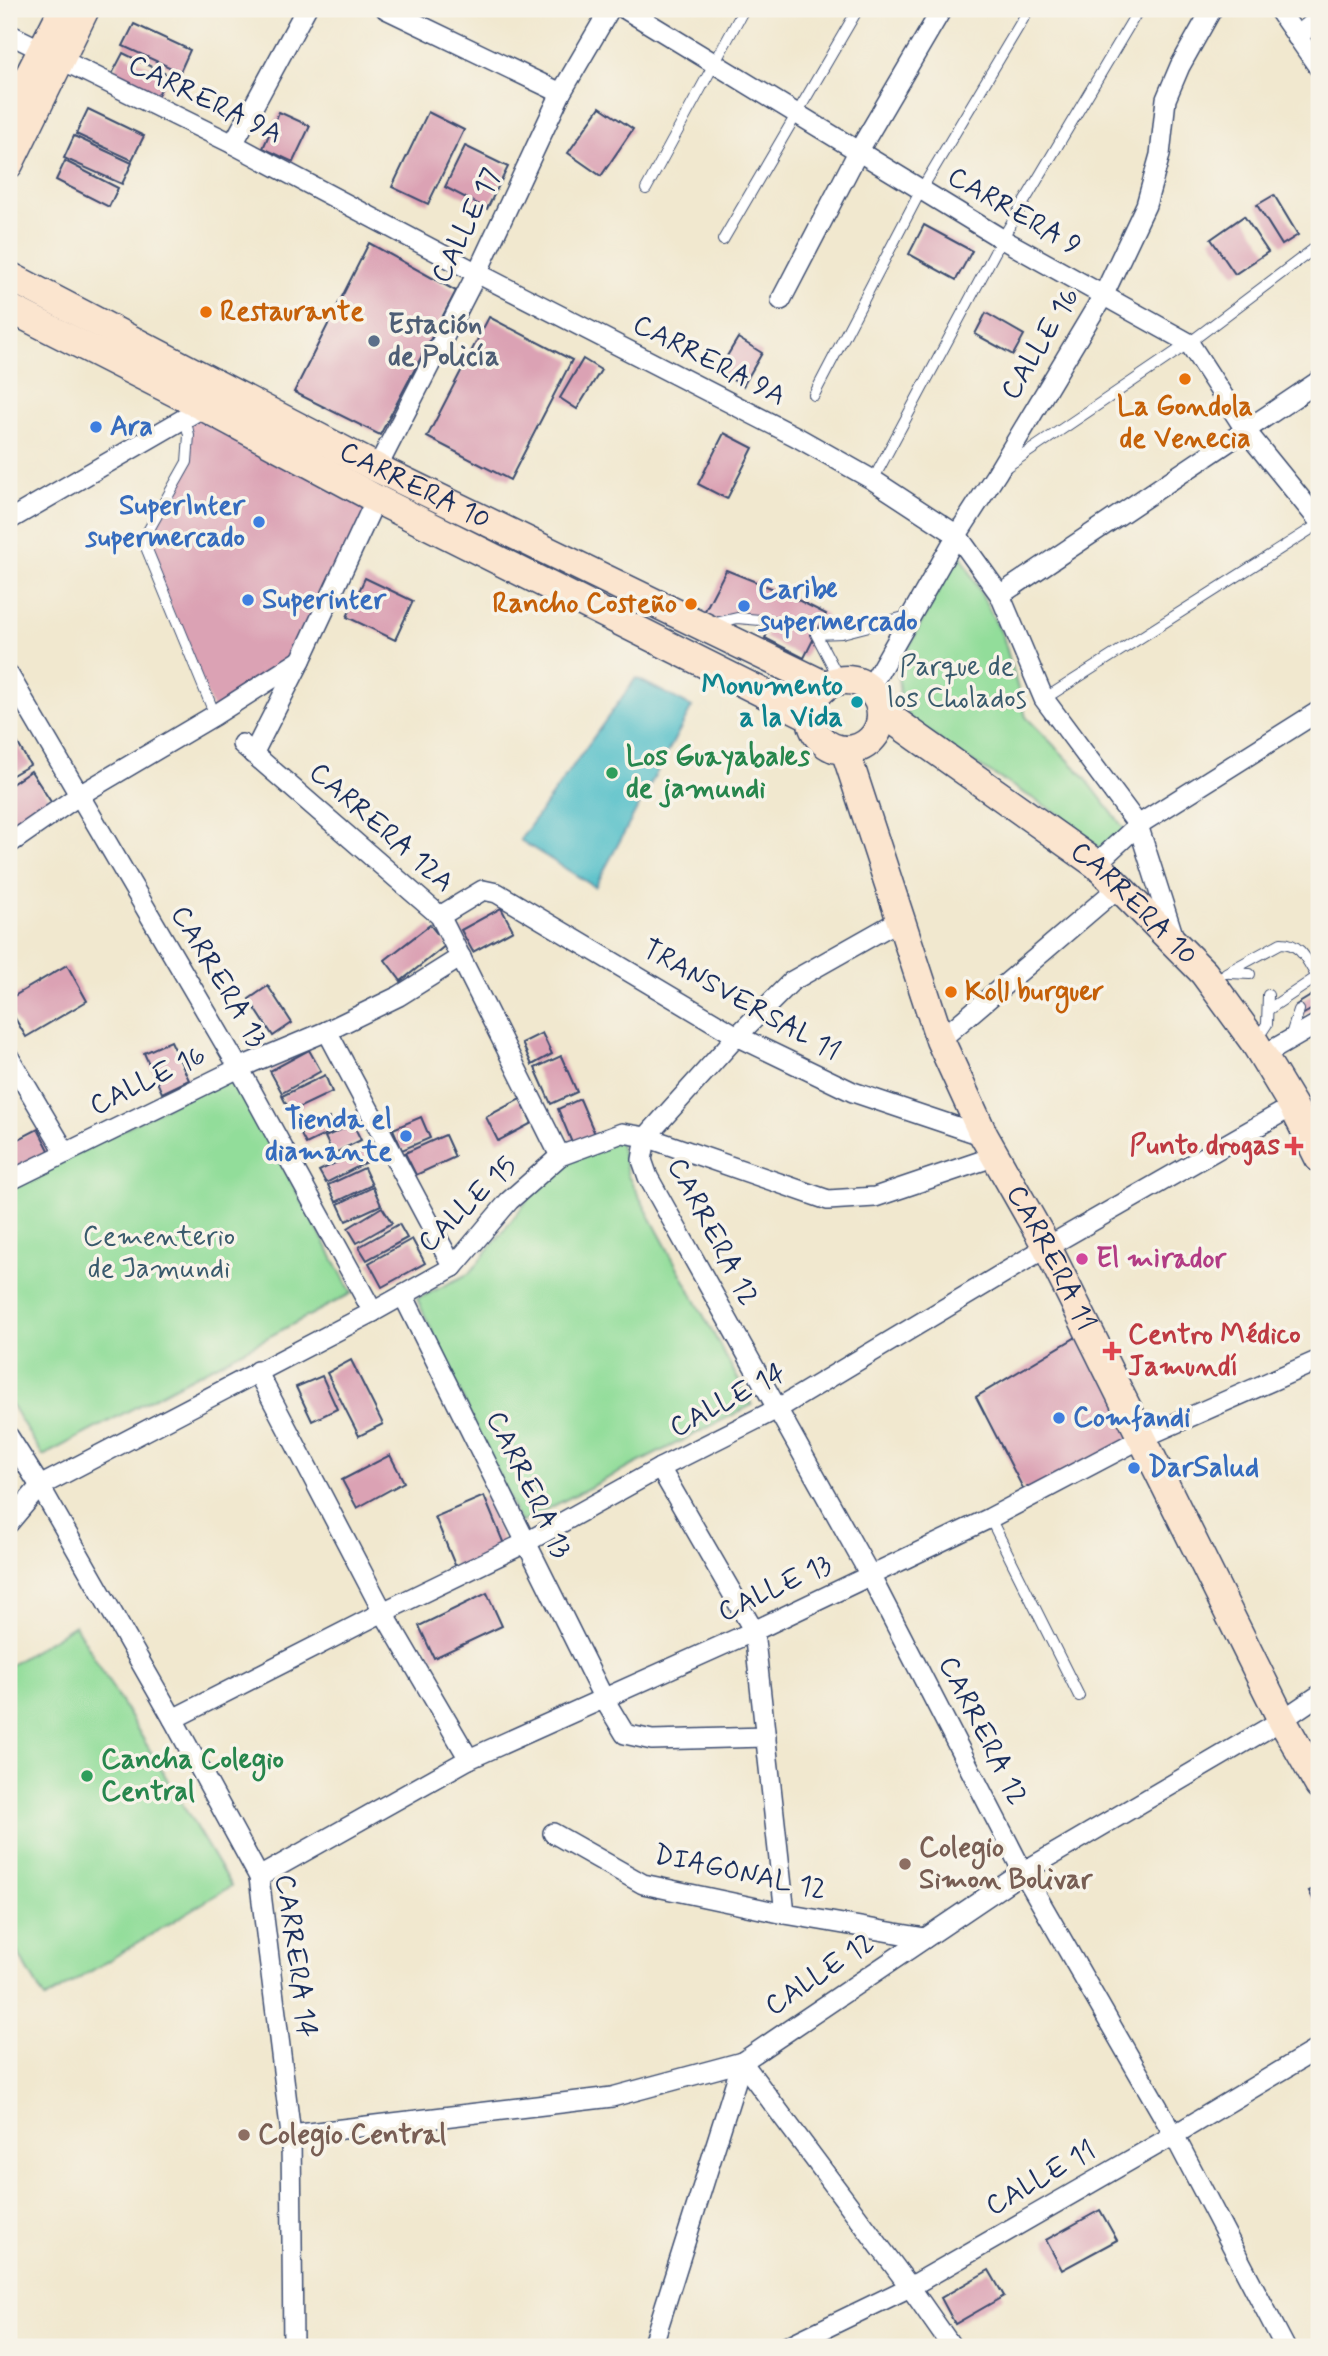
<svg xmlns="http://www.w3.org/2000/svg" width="1328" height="2356" font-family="Mynerve,sans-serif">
  <rect width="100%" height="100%" fill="#f7f3e8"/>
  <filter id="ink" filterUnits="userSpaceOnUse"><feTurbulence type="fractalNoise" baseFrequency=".0143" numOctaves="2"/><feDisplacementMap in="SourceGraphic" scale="14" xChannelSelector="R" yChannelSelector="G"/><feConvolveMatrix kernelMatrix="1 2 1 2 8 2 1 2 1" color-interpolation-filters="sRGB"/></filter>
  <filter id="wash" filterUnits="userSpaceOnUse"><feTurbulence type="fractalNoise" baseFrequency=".00686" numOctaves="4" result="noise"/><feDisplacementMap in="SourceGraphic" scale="28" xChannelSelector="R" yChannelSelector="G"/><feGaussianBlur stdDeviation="1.57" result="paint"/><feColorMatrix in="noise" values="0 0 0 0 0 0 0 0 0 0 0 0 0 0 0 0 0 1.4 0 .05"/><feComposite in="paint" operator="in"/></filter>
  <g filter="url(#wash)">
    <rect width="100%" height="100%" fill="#f1e8cf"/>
    <g fill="#92dd9a" stroke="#56867c" stroke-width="2">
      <polygon points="959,551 1003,636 1026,717 1082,774 1126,831 1099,849 1062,816 951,749 909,717 900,695 898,677 903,658"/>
      <polygon points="232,1072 352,1293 43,1456 9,1401 9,1189"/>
      <polygon points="619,1139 628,1176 752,1405 520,1523 417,1299 470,1273 560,1159"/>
      <polygon points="75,1625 231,1886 45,1999 9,1938 9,1666"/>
    </g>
    <polygon fill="#50bec8" stroke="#367693" stroke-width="2" points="636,678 692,707 595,887 520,840"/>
    <g id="blocks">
      <g fill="#dba2b4">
        <polygon points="134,24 190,50 180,72 123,46"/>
        <polygon points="123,53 168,75 156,99 111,76"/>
        <polygon points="600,107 633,129 601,176 568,153"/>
        <polygon points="88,109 144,136 132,160 76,134"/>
        <polygon points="279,112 310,126 293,162 263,148"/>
        <polygon points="428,112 464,130 428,204 392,187"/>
        <polygon points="74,136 132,163 122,184 64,158"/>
        <polygon points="465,146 508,167 487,209 445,187"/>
        <polygon points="65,161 118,188 109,207 56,180"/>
        <polygon points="1274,195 1298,235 1282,245 1257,205"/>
        <polygon points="1244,216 1268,252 1235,274 1211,239"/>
        <polygon points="924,225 972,251 956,280 909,254"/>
        <polygon points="369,243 456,291 380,435 294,392"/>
        <polygon points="986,313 1024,335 1013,355 975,334"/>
        <polygon points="489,317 572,360 510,480 427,437"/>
        <polygon points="738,338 762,353 743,386 718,371"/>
        <polygon points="583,359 601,370 577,409 560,398"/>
        <polygon points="204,407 376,499 301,660 215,715 143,540 187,462 185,418"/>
        <polygon points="724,433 753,448 727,499 698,484"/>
        <polygon points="726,570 786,594 826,614 804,658 765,638 773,621 698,624"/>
        <polygon points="365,578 413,601 395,640 347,617"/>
        <polygon points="13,735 30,765 9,777 9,737"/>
        <polygon points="31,771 53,805 16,829 9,817 9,786"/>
        <polygon points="501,908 513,930 473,952 461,930"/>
        <polygon points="430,925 446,945 401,981 385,960"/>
        <polygon points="67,965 87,1001 26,1037 9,1008 9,999"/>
        <polygon points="268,986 292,1023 273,1036 249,999"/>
        <polygon points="1314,994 1319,1005 1302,1015 1296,1005"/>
        <polygon points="542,1033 552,1054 532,1065 522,1043"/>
        <polygon points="171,1041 189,1080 162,1093 144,1053"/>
        <polygon points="309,1050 321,1071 282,1093 270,1071"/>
        <polygon points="561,1056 577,1092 551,1104 535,1068"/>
        <polygon points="325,1075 332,1092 290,1112 282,1096"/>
        <polygon points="520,1099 532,1123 498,1141 486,1117"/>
        <polygon points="580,1099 595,1134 572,1143 558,1109"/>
        <polygon points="421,1117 430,1138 402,1150 393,1129"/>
        <polygon points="329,1118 335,1130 306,1144 300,1133"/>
        <polygon points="353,1124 361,1140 333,1154 325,1137"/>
        <polygon points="38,1129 50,1152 9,1173 9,1144"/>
        <polygon points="445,1135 455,1157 416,1175 405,1153"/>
        <polygon points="363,1149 369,1161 326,1183 319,1171"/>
        <polygon points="364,1168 372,1185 336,1202 328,1185"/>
        <polygon points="373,1187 381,1205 346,1221 338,1204"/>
        <polygon points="382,1207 392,1223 357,1243 348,1228"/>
        <polygon points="399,1224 407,1238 367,1260 359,1247"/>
        <polygon points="412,1239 425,1263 382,1287 369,1263"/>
        <polygon points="1088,1330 1142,1438 1028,1498 976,1397"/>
        <polygon points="351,1360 383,1424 359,1436 327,1373"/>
        <polygon points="322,1376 337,1409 312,1421 296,1387"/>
        <polygon points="390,1455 404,1482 357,1508 342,1480"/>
        <polygon points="484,1496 506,1549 457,1570 435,1517"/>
        <polygon points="487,1593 502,1626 434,1658 419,1626"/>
        <polygon points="1319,1886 1319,1911 1309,1891"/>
        <polygon points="1100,2210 1117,2240 1062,2270 1046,2240"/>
        <polygon points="989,2270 1004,2296 955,2324 941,2298"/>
      </g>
    </g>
  </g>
  <g filter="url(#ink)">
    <use href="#blocks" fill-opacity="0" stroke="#3b4b6f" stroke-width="2"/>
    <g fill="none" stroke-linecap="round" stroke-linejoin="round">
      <g stroke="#3b4b6f" stroke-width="12">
        <g id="lane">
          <polyline points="646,189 744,9"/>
          <polyline points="723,240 858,9"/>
          <polyline points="814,395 921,190 1029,9"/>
          <polyline points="185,418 189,435 187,462 143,540 215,715"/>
          <polyline points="1006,467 1189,343 1319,245"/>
          <polyline points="873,480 1002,239 1139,9"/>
          <polyline points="711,624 737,618 773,621"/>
          <polyline points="840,680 816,634 842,633 908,616"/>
          <polyline points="1044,699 1319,524"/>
          <path d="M1226,973L1281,943C1301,943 1307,961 1317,977L1269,1009"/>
          <polyline points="1230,973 1250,974"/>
          <polyline points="1317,998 1319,999"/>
          <polyline points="1290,1038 1299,1010"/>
          <polyline points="1257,1039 1267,1024 1268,995"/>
          <polyline points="990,1518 1079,1696"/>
        </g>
      </g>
      <g stroke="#3b4b6f" stroke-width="22">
        <g id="street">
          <polyline points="386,9 561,93"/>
          <polyline points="625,9 1002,239 1189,343 1246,431 1319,521"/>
          <polyline points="1278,9 1319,68"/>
          <polyline points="9,34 233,144 477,273 795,436 873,480 957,535 1000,595 1044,699 1138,825 1174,938"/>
          <polyline points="1297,37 1319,18"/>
          <polyline points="233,144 306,9"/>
          <polyline points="781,300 858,152 942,9"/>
          <polyline points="377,468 477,273 561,93 610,9"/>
          <polyline points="9,520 204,407"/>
          <polyline points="1000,595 1319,381"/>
          <polyline points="9,675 239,1068 373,1312"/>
          <polyline points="870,688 957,535 997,473 1103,296 1146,205 1160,155 1166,99 1180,66 1212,9"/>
          <polyline points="242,744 440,916 560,1156"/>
          <polyline points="253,754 301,660 376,499"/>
          <polyline points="9,844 78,796 215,715 301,660"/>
          <polyline points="1096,864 1138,825 1319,711"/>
          <polyline points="440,916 483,890 497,893 737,1036 853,1092 984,1136"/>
          <polyline points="327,1031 453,1267"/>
          <polyline points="940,1040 1120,886"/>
          <polyline points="1262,1056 1319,1023"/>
          <polyline points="9,1057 66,1153"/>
          <polyline points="646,1137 642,1160 648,1177 870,1575 1023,1872 1174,2135 1285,2347"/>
          <polyline points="646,1137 737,1036 792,981 900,920"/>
          <polyline points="9,1181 239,1068 327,1031 399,996 461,957"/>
          <polyline points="403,1295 604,1699 625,1734 652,1740 766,1737"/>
          <polyline points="257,1371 383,1612 469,1759"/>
          <polyline points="9,1437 40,1486 173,1719 259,1877 291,2135 293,2347"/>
          <polyline points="660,1468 754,1631 785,1914"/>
          <polyline points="9,1523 40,1486 373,1312 453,1267 509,1201 560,1156 622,1133 646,1137 828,1200 875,1197 996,1156"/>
          <polyline points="173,1719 383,1612 525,1543 660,1468 777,1409 1047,1247 1293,1106"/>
          <polyline points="553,1833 643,1884 785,1914 925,1938"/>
          <polyline points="259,1877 469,1759 754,1631 990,1518 1142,1438 1319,1360"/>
          <polyline points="742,2062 910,2287 952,2347"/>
          <polyline points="291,2135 612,2097 742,2062 1023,1872 1282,1720 1319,1695"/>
          <polyline points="652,2347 742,2062"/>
          <polyline points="786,2347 910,2287 1174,2135 1319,2048"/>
        </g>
      </g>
      <g stroke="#3b4b6f" stroke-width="31">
        <g id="secondary">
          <polyline points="9,115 63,9"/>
          <polyline points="9,164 85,9"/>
          <path id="s1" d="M9,276L377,468L826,686"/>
          <polyline points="9,308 204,407 376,499 811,717"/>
          <circle cx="846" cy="715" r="35"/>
          <path id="s2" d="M882,712L1096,864L1204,973L1255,1043L1293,1106L1319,1158"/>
          <path id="s3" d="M845,750L940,1040L984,1136L1047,1247L1282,1720L1319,1785"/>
        </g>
      </g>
      <use href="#lane" stroke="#fff" stroke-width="10"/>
      <use href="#street" stroke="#fff" stroke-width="19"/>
      <use href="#secondary" stroke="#fbe5cf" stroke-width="28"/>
    </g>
  </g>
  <g fill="#e8710a" stroke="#f7f3e8" stroke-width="2.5">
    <circle cx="206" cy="312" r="7"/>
    <circle cx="1185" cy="379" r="7"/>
    <circle cx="691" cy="604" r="7"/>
    <circle cx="951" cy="992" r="7"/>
  </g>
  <circle fill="#5c6f8a" stroke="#f7f3e8" stroke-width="2.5" cx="374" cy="341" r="7"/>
  <g fill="#3f7fe0" stroke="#f7f3e8" stroke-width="2.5">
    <circle cx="96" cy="427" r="7"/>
    <circle cx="259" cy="522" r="7"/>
    <circle cx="248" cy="600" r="7"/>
    <circle cx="744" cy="606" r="7"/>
    <circle cx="406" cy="1136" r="7"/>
    <circle cx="1059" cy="1418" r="7"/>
    <circle cx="1134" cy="1468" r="7"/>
  </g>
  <circle fill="#0f9aa8" stroke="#f7f3e8" stroke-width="2.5" cx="857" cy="702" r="7"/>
  <g fill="#2e9e5b" stroke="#f7f3e8" stroke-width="2.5">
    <circle cx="612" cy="773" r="7"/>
    <circle cx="87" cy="1776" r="7"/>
  </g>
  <g fill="#e0444e" stroke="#f7f3e8" stroke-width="2.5">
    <path d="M1290.5 1135.5h7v7h7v7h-7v7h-7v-7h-7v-7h7z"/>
    <path d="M1108.5 1340.5h7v7h7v7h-7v7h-7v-7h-7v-7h7z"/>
  </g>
  <circle fill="#d1479c" stroke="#f7f3e8" stroke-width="2.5" cx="1082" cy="1259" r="7"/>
  <g fill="#8d6e63" stroke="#f7f3e8" stroke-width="2.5">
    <circle cx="905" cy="1864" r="7"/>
    <circle cx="244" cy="2135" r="7"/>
  </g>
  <g text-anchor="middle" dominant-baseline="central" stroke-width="7" stroke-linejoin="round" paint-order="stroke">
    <g font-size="28" fill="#1b2f5e" stroke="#f7f3e8">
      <text transform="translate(205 100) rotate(26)">CARRERA 9A</text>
      <text transform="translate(1014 212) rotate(30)">CARRERA 9</text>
      <text transform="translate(467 226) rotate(-64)">CALLE 17</text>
      <text transform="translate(1041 344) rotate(-59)">CALLE 16</text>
      <text transform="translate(709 361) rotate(27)">CARRERA 9A</text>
      <text stroke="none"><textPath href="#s1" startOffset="457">CARRERA 10</textPath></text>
      <text transform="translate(381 828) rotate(41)">CARRERA 12A</text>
      <text stroke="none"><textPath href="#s2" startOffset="317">CARRERA 10</textPath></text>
      <text transform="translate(218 977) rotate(59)">CARRERA 13</text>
      <text transform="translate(741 1001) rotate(29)">TRANSVERSAL 11</text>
      <text transform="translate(148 1081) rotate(-26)">CALLE 16</text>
      <text transform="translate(468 1205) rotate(-44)">CALLE 15</text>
      <text transform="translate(712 1232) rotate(62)">CARRERA 12</text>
      <text stroke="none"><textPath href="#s3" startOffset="550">CARRERA 11</textPath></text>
      <text transform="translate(728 1401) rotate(-28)">CALLE 14</text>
      <text transform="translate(528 1485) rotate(64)">CARRERA 13</text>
      <text transform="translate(775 1589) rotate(-25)">CALLE 13</text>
      <text transform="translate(982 1731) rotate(63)">CARRERA 12</text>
      <text transform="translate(740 1873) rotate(12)">DIAGONAL 12</text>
      <text transform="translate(295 1956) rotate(82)">CARRERA 14</text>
      <text transform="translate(820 1975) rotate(-34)">CALLE 12</text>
      <text transform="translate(1041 2179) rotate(-30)">CALLE 11</text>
    </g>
    <g font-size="28" font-weight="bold" fill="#c56008" stroke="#f7f3e8" text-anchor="start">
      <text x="220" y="312">Restaurante</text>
      <text x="1185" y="407" text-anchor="middle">La Gondola<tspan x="1185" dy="32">de Venecia</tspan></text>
      <text x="677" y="604" text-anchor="end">Rancho Costeño</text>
      <text x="965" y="992">Koll burguer</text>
    </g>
    <g font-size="28" font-weight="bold" fill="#4e5e75" stroke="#f7f3e8" text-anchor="start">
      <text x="388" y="325">Estación<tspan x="388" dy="32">de Policía</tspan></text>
    </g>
    <g font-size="28" font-weight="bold" fill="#366cbe" stroke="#f7f3e8" text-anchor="start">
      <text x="110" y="427">Ara</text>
      <text x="245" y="506" text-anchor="end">SuperInter<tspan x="245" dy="32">supermercado</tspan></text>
      <text x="758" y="590">Caribe<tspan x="758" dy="32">supermercado</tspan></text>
      <text x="262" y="600">Superinter</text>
      <text x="392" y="1120" text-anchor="end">Tienda el<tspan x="392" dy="32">diamante</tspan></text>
      <text x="1073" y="1418">Comfandi</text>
      <text x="1148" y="1468">DarSalud</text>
    </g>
    <g font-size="28" fill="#395a6d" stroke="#f7f3e8">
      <text x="957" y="667">Parque de<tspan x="957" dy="32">los Cholados</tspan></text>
      <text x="159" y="1237">Cementerio<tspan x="159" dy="32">de Jamundi</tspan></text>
    </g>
    <g font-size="28" font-weight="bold" fill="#0d838f" stroke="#f7f3e8" text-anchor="end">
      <text x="843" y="686">Monumento<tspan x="843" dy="32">a la Vida</tspan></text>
    </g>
    <g font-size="28" font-weight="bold" fill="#27864d" stroke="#f7f3e8" text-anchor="start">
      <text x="626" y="757">Los Guayabales<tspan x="626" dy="32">de jamundi</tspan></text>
      <text x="101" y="1760">Cancha Colegio<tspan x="101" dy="32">Central</tspan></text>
    </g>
    <g font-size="28" font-weight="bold" fill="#be3a42" stroke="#f7f3e8" text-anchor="end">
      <text x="1280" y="1146">Punto drogas</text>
      <text x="1128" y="1335" text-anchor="start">Centro Médico<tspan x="1128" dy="32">Jamundí</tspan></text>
    </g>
    <g font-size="28" font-weight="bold" fill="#b23c85" stroke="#f7f3e8" text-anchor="start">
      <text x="1096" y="1259">El mirador</text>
    </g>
    <g font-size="28" font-weight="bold" fill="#785e54" stroke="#f7f3e8" text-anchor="start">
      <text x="919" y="1848">Colegio<tspan x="919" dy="32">Simon Bolivar</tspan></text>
      <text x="258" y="2135">Colegio Central</text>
    </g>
  </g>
  <rect width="1328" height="2356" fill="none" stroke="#f7f3e8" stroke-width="35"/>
</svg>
